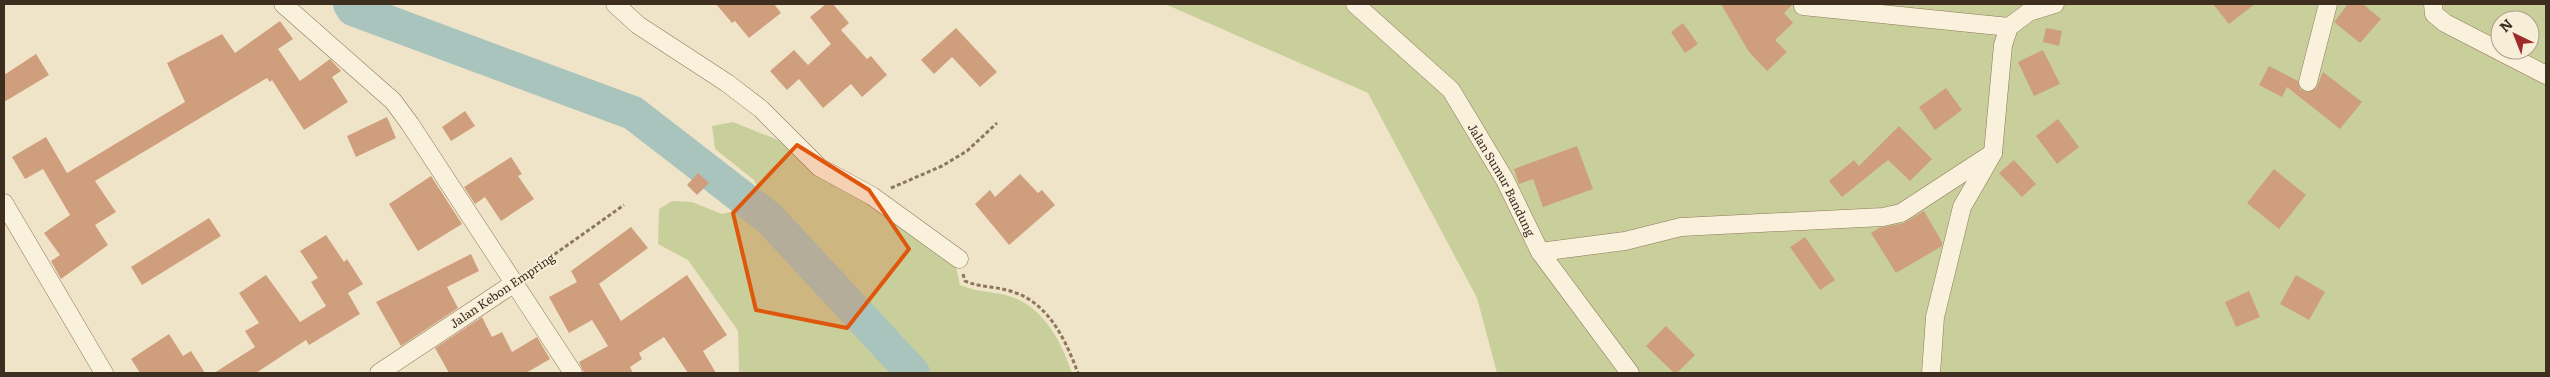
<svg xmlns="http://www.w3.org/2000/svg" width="2550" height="377" font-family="Literata,serif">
  <rect width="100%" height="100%" fill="#f0e4c8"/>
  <g fill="#c9cf9b" fill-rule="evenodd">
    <path d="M1165,4H2546V373H1497L1477,298L1368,93ZM2500,20H2530V50H2500Z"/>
    <path d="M733,122L778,140L815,171L869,201L955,262L960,285C979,293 995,291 1012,297C1044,308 1062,343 1072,373H739L738,331L688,260L658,244L659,209L672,201L692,202L722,214L743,209L762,198L754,180L715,149L712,126Z"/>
  </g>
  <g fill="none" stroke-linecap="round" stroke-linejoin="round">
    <polyline stroke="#a9c4bc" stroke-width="34" points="350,4 353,9 633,113 769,218 913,373"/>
  </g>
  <g fill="#cf9f7d">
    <polygon points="716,4 774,4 781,13 749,38 735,21 732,23"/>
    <polygon points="826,4 833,4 849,23 841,30 867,59 871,56 887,75 862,97 851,84 823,108 799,79 787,90 770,71 794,50 808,65 831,44 810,17"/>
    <polygon points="1721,4 1793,4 1784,13 1793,23 1775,40 1787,52 1767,71 1749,52"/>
    <polygon points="2213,4 2255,4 2229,24"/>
    <polygon points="2348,4 2363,4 2381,19 2360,43 2334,22"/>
    <polygon points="280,21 293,39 278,49 300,81 330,59 341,71 332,77 348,102 304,130 272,80 270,82 267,78 95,181 116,212 95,225 108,245 61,279 51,261 60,255 44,233 70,215 43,169 25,179 12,157 46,137 67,173 185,102 167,63 222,34 235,53"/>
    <polygon points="1683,23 1698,44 1685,53 1671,32"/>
    <polygon points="956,28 997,72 980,87 952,57 934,74 921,60"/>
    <polygon points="2046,28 2062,31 2059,46 2043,42"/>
    <polygon points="2043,50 2060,84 2034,96 2018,62"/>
    <polygon points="36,54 49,75 4,102 4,75"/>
    <polygon points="2269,66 2298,81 2300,89 2306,92 2316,89 2323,72 2362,102 2340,129 2287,87 2282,97 2259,85"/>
    <polygon points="1946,88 1962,110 1935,130 1919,107"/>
    <polygon points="465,111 475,126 451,141 442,127"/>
    <polygon points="387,117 396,138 356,157 347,136"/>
    <polygon points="2058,119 2079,147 2057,164 2036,136"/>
    <polygon points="1899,126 1932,159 1910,181 1888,160 1842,197 1829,181 1854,160 1859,166"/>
    <polygon points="1577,146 1593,189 1543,207 1533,179 1519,184 1514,169"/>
    <polygon points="511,157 522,174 518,176 534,199 501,221 485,197 475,204 464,187"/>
    <polygon points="2014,160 2036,184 2022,197 1999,173"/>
    <polygon points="2274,169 2306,195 2279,229 2247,203"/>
    <polygon points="698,173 709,183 697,195 687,185"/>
    <polygon points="1020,174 1038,193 1042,190 1055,205 1009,245 975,204 990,190 995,197"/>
    <polygon points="431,176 462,224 418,251 389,204"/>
    <polygon points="1924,211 1942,242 1942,246 1896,273 1871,233 1879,228 1904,223"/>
    <polygon points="209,218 221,236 142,285 131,267"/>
    <polygon points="631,227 648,248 599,284 621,321 687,275 727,335 703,351 716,373 688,373 664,337 639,353 642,359 630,367 633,373 584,373 579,362 608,346 592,320 569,333 549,297 577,282 571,271"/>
    <polygon points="326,235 344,262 347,259 363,284 348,293 360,314 309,345 306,340 256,373 214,373 255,347 245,331 259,323 239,293 266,275 300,322 326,306 311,282 318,278 300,251"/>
    <polygon points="1805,237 1835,280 1820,290 1790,247"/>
    <polygon points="471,254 479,271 447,287 458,308 401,346 376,302"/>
    <polygon points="2296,275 2325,292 2309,320 2280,304"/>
    <polygon points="2249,291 2260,317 2236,327 2225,302"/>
    <polygon points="482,317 492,337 502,332 512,352 537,337 550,359 526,373 449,373 435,348"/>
    <polygon points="1666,326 1695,355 1677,373 1674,373 1646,346"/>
    <polygon points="169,334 183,356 191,351 205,373 140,373 131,359"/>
  </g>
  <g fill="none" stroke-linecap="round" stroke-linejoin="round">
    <g stroke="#8d765c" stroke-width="19">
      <g id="minor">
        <polyline points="283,4 393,101 410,124 573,373"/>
        <polyline points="615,4 638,25 727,83 761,109 819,167 872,196 959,259"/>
        <path id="s1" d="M1355,4L1451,90L1505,180L1540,252L1630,373"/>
        <polyline points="2433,4 2434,14 2445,23 2546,75"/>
        <polyline points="1803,6 2009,27"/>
        <polyline points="2308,82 2328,4"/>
        <polyline points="4,203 104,373"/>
        <polyline points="1540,252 1625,241 1681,227 1883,217 1901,213 1993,153"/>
        <polyline points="379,373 513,284"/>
        <polyline points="1931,373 1935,317 1962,207 1993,153 2003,45 2009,27 2029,12 2055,4"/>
      </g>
    </g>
    <g stroke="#8d765c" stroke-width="3" stroke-dasharray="4 2.5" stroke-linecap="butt">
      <polyline points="891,188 942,166 967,151 997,123"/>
      <polyline points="528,273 624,205"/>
      <path d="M963,274L965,281C981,288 997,286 1013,292C1049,303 1066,341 1078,373"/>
    </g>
    <use href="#minor" stroke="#faf1dc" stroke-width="18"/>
  </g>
  <path fill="#df570d" fill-opacity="0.2" stroke="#df570d" stroke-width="4" stroke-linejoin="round" d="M797,145L869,190L909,249L847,328L756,310L733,213Z"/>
  <g text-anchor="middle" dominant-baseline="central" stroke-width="4" stroke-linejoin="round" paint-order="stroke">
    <g font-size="12" fill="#3d2e20" stroke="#f7eed8">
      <text stroke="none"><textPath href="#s1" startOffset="232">Jalan Sumur Bandung</textPath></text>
      <text transform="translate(502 290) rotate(-34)">Jalan Kebon Empring</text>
    </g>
  </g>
  <rect width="2550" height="377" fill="none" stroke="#3d2e20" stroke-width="10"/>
  <g transform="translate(2515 35) rotate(317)"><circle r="24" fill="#f7eed8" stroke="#ada18e"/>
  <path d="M0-4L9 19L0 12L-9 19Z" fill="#9e2a2b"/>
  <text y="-8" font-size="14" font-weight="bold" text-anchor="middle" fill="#3d2e20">N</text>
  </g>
</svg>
